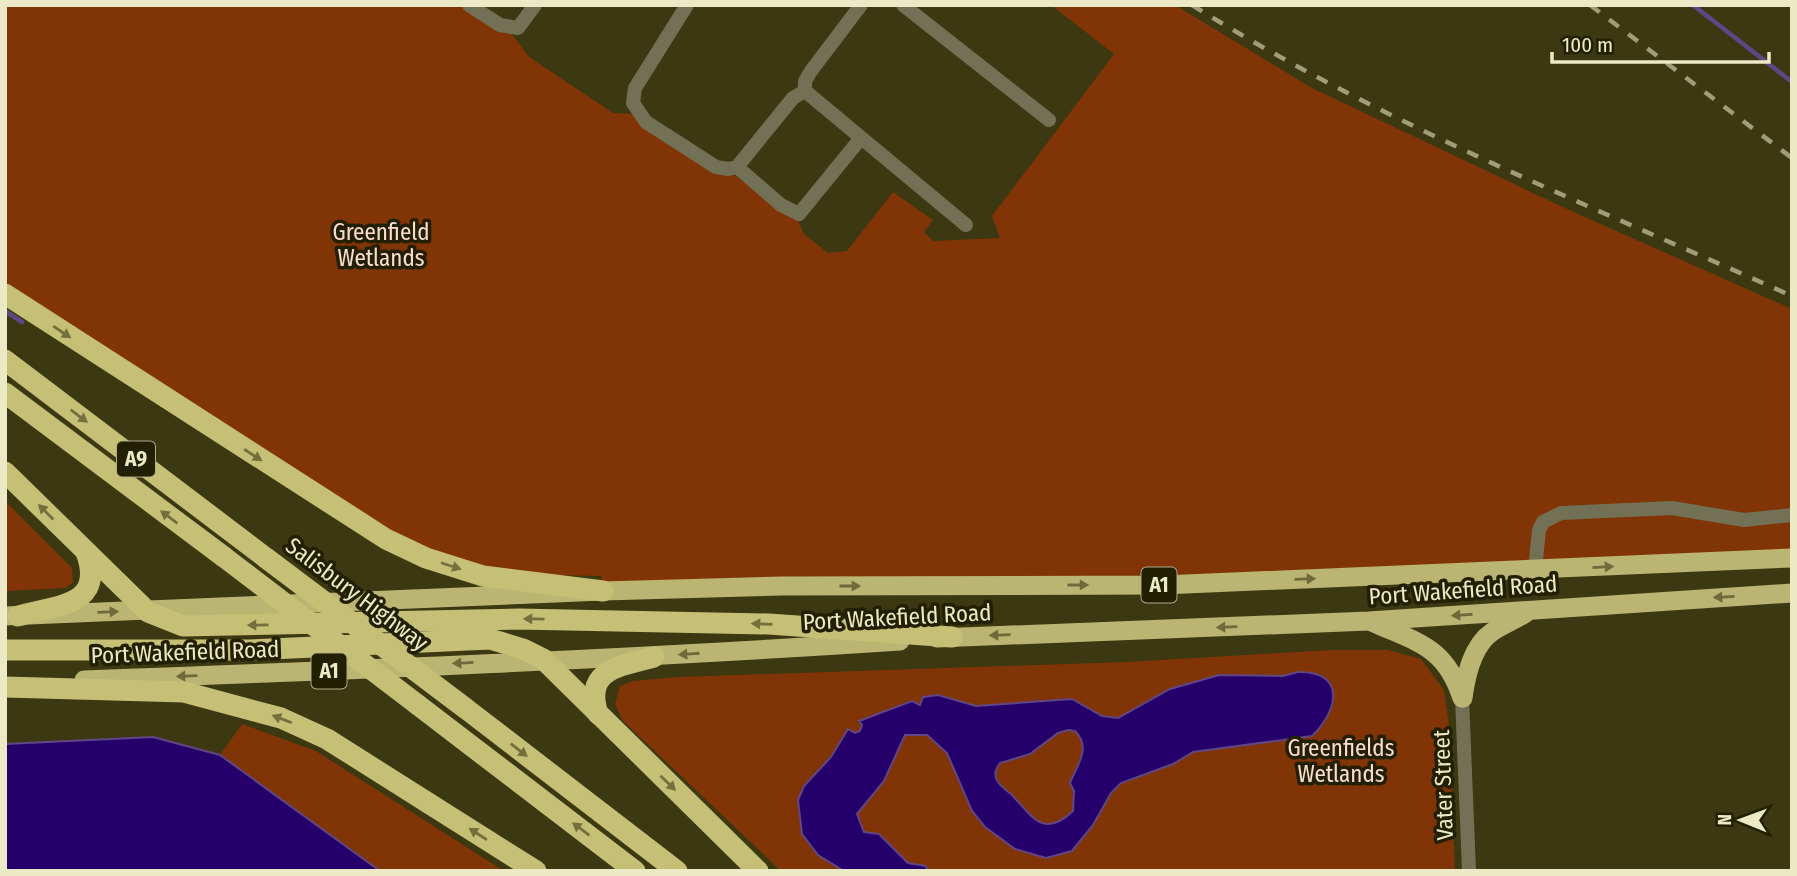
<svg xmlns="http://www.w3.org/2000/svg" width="1797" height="876" font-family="'Fira Sans Condensed',sans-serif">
  <rect width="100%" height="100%" fill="#3b3812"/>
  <g fill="#813406">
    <polygon points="5,5 469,5 508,29 529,57 613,113 638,114 795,214 804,234 828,253 847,251 893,192 933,220 924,232 933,241 1000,238 992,216 1114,54 1051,5 1175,5 1312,88 1569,210 1792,309 1792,558 603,591 601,576 543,575 474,564 404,540 5,285"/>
    <polygon points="5,501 72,568 73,582 66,588 5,591"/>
    <polygon points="1332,650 1388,650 1421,659 1444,690 1449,725 1455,871 781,871 623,721 615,704 620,686 633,681 678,677 1125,662"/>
    <polygon points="242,724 316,751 504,871 380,871 220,755"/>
  </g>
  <g fill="#25006b" stroke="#614686" stroke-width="2" fill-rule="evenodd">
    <path d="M1298,672C1346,671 1339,710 1312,736L1193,752L1173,764L1121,783L1111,793L1093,825L1072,851L1046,858L1015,849L985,827L972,811L947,753L927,735H905L884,781L857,814L864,832L879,834L908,863L926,866L927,871H844L818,855L802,834L798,800L804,786L831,757L848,729L855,733L860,731L862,725L859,721L912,701L920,705L923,697L938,695L976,706L1072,699L1102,716L1118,718L1170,689L1219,675L1283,676ZM1068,730L1075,731C1092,748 1077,765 1070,783L1074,791L1073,811C1043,839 1033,817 1011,794C1006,790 998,785 996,778C994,772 997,767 1000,763L1030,754L1058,733Z"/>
    <polygon points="153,737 220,755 380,871 5,871 5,744"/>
  </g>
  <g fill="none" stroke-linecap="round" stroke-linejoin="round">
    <g stroke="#614686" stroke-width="4.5">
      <polyline points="1693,5 1792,82"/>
      <polyline points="5,311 22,322"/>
    </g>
    <g stroke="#737155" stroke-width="14">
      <polyline points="469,5 500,25 518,28 535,5"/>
      <polyline points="687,5 635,88 633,103 646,122 716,167 728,169 737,167 793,98 805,91 805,81 811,71 861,5"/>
      <polyline points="903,5 1049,120"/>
      <polyline points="805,91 966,225"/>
      <polyline points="737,167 781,205 799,214 861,138"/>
      <polyline points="1535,570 1539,530 1543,522 1561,513 1672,508 1744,520 1792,515"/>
      <polyline points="1462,698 1469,871"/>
    </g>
    <g stroke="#bab572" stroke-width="19">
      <polyline points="5,616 603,591 782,586 1163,585 1792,558"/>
      <path d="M1372,622C1418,643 1445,646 1462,698"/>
      <polyline points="937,638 1369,621 1792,593"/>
      <path d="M84,680C356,670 628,659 900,641"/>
      <path d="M1463,698C1466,675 1472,646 1492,632C1502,625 1515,620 1526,613"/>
    </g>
    <g stroke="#c6c077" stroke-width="21">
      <polyline points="5,294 386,539 426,558 483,576 603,591"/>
      <polyline points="5,360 266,558"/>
      <polyline points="5,393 224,557"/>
      <polyline points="5,472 148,612 183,626 518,619 769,624 952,637"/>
      <path d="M18,616C58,605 106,606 86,552"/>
      <polyline points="5,650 249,650 490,639 523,649 543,659 758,871"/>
      <polyline points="5,687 184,692 281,718 327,739 536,871"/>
      <polyline points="418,705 635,871"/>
      <polyline points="465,708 677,871"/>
      <path d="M598,714C583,669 621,666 654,657"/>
    </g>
    <g stroke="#a09d79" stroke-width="4.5" stroke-dasharray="12 12" stroke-linecap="butt">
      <path d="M1192,5C1381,123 1589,205 1792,296"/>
      <polyline points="1590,5 1792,158"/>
    </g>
    <g stroke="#c6c077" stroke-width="21">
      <polyline points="224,557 418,705"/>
      <polyline points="266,558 465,708"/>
    </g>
  </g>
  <defs><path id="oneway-solid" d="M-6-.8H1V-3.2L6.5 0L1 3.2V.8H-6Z" transform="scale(1.75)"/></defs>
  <g fill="#74703c">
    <use href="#oneway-solid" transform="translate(62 332) rotate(34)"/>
    <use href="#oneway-solid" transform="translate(79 416) rotate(37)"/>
    <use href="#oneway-solid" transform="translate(253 455) rotate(33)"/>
    <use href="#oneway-solid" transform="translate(46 512) rotate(-135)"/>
    <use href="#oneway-solid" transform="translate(169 517) rotate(-143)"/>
    <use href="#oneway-solid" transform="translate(451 566) rotate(18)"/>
    <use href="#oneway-solid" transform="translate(534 619) rotate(-179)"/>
    <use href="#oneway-solid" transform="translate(762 624) rotate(-178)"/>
    <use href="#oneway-solid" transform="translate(258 625) rotate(179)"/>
    <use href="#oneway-solid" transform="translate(282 719) rotate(-159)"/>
    <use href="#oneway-solid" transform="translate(519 750) rotate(38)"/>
    <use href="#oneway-solid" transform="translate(668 783) rotate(44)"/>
    <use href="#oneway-solid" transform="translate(581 829) rotate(-143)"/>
    <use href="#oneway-solid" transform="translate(478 834) rotate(-147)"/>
  </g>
  <g fill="#6e6a3a">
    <use href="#oneway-solid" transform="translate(1603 567) rotate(-3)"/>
    <use href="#oneway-solid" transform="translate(1305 579) rotate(-2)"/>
    <use href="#oneway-solid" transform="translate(1078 585)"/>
    <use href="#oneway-solid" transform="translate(850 586)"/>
    <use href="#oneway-solid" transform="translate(1724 597) rotate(177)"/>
    <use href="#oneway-solid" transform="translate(108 612) rotate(-2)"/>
    <use href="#oneway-solid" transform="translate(1462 615) rotate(176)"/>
    <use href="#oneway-solid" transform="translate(1227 627) rotate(178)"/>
    <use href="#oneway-solid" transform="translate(1000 635) rotate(178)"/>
    <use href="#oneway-solid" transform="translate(689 654) rotate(176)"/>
    <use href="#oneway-solid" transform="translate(463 663) rotate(177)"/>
    <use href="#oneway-solid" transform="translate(187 676) rotate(178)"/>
  </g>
  <g text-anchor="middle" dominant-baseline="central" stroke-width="7" stroke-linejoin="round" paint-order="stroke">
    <g fill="#221f02" stroke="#afad8b" stroke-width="2">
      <rect x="117" y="441.5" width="38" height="35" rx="5"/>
      <rect x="1141.5" y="567.5" width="35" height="35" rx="5"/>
      <rect x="311.5" y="653.5" width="35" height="35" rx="5"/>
    </g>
    <g font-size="21" font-weight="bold" fill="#eceac6">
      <text x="136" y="459">A9</text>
      <text x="1159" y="585">A1</text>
      <text x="329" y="671">A1</text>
    </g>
    <g font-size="23" fill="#fadcd0" stroke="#221f02">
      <text x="381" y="232">Greenfield<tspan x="381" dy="26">Wetlands</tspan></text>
      <text x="1341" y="748">Greenfields<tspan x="1341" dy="26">Wetlands</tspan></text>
    </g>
    <g font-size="23" fill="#eceac6" stroke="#221f02">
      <text transform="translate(1463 590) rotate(-4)">Port Wakefield Road</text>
      <text transform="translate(357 594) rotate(37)">Salisbury Highway</text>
      <text transform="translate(897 617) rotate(-3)">Port Wakefield Road</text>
      <text transform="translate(185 652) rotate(-2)">Port Wakefield Road</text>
      <text transform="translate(1443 785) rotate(-92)">Vater Street</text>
    </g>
  </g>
  <rect width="1797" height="876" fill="none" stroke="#eceac6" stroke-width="14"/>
  <g transform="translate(1741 820) rotate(271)" stroke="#221f02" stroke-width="5" paint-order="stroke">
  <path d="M0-5L12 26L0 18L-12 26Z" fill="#eceac6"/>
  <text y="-10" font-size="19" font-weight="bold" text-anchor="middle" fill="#eceac6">N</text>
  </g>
  <path d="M1552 52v10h217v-10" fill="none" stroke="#eceac6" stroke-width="3.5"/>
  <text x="1562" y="52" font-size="21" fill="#eceac6" stroke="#221f02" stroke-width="5" paint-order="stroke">100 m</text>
</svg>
